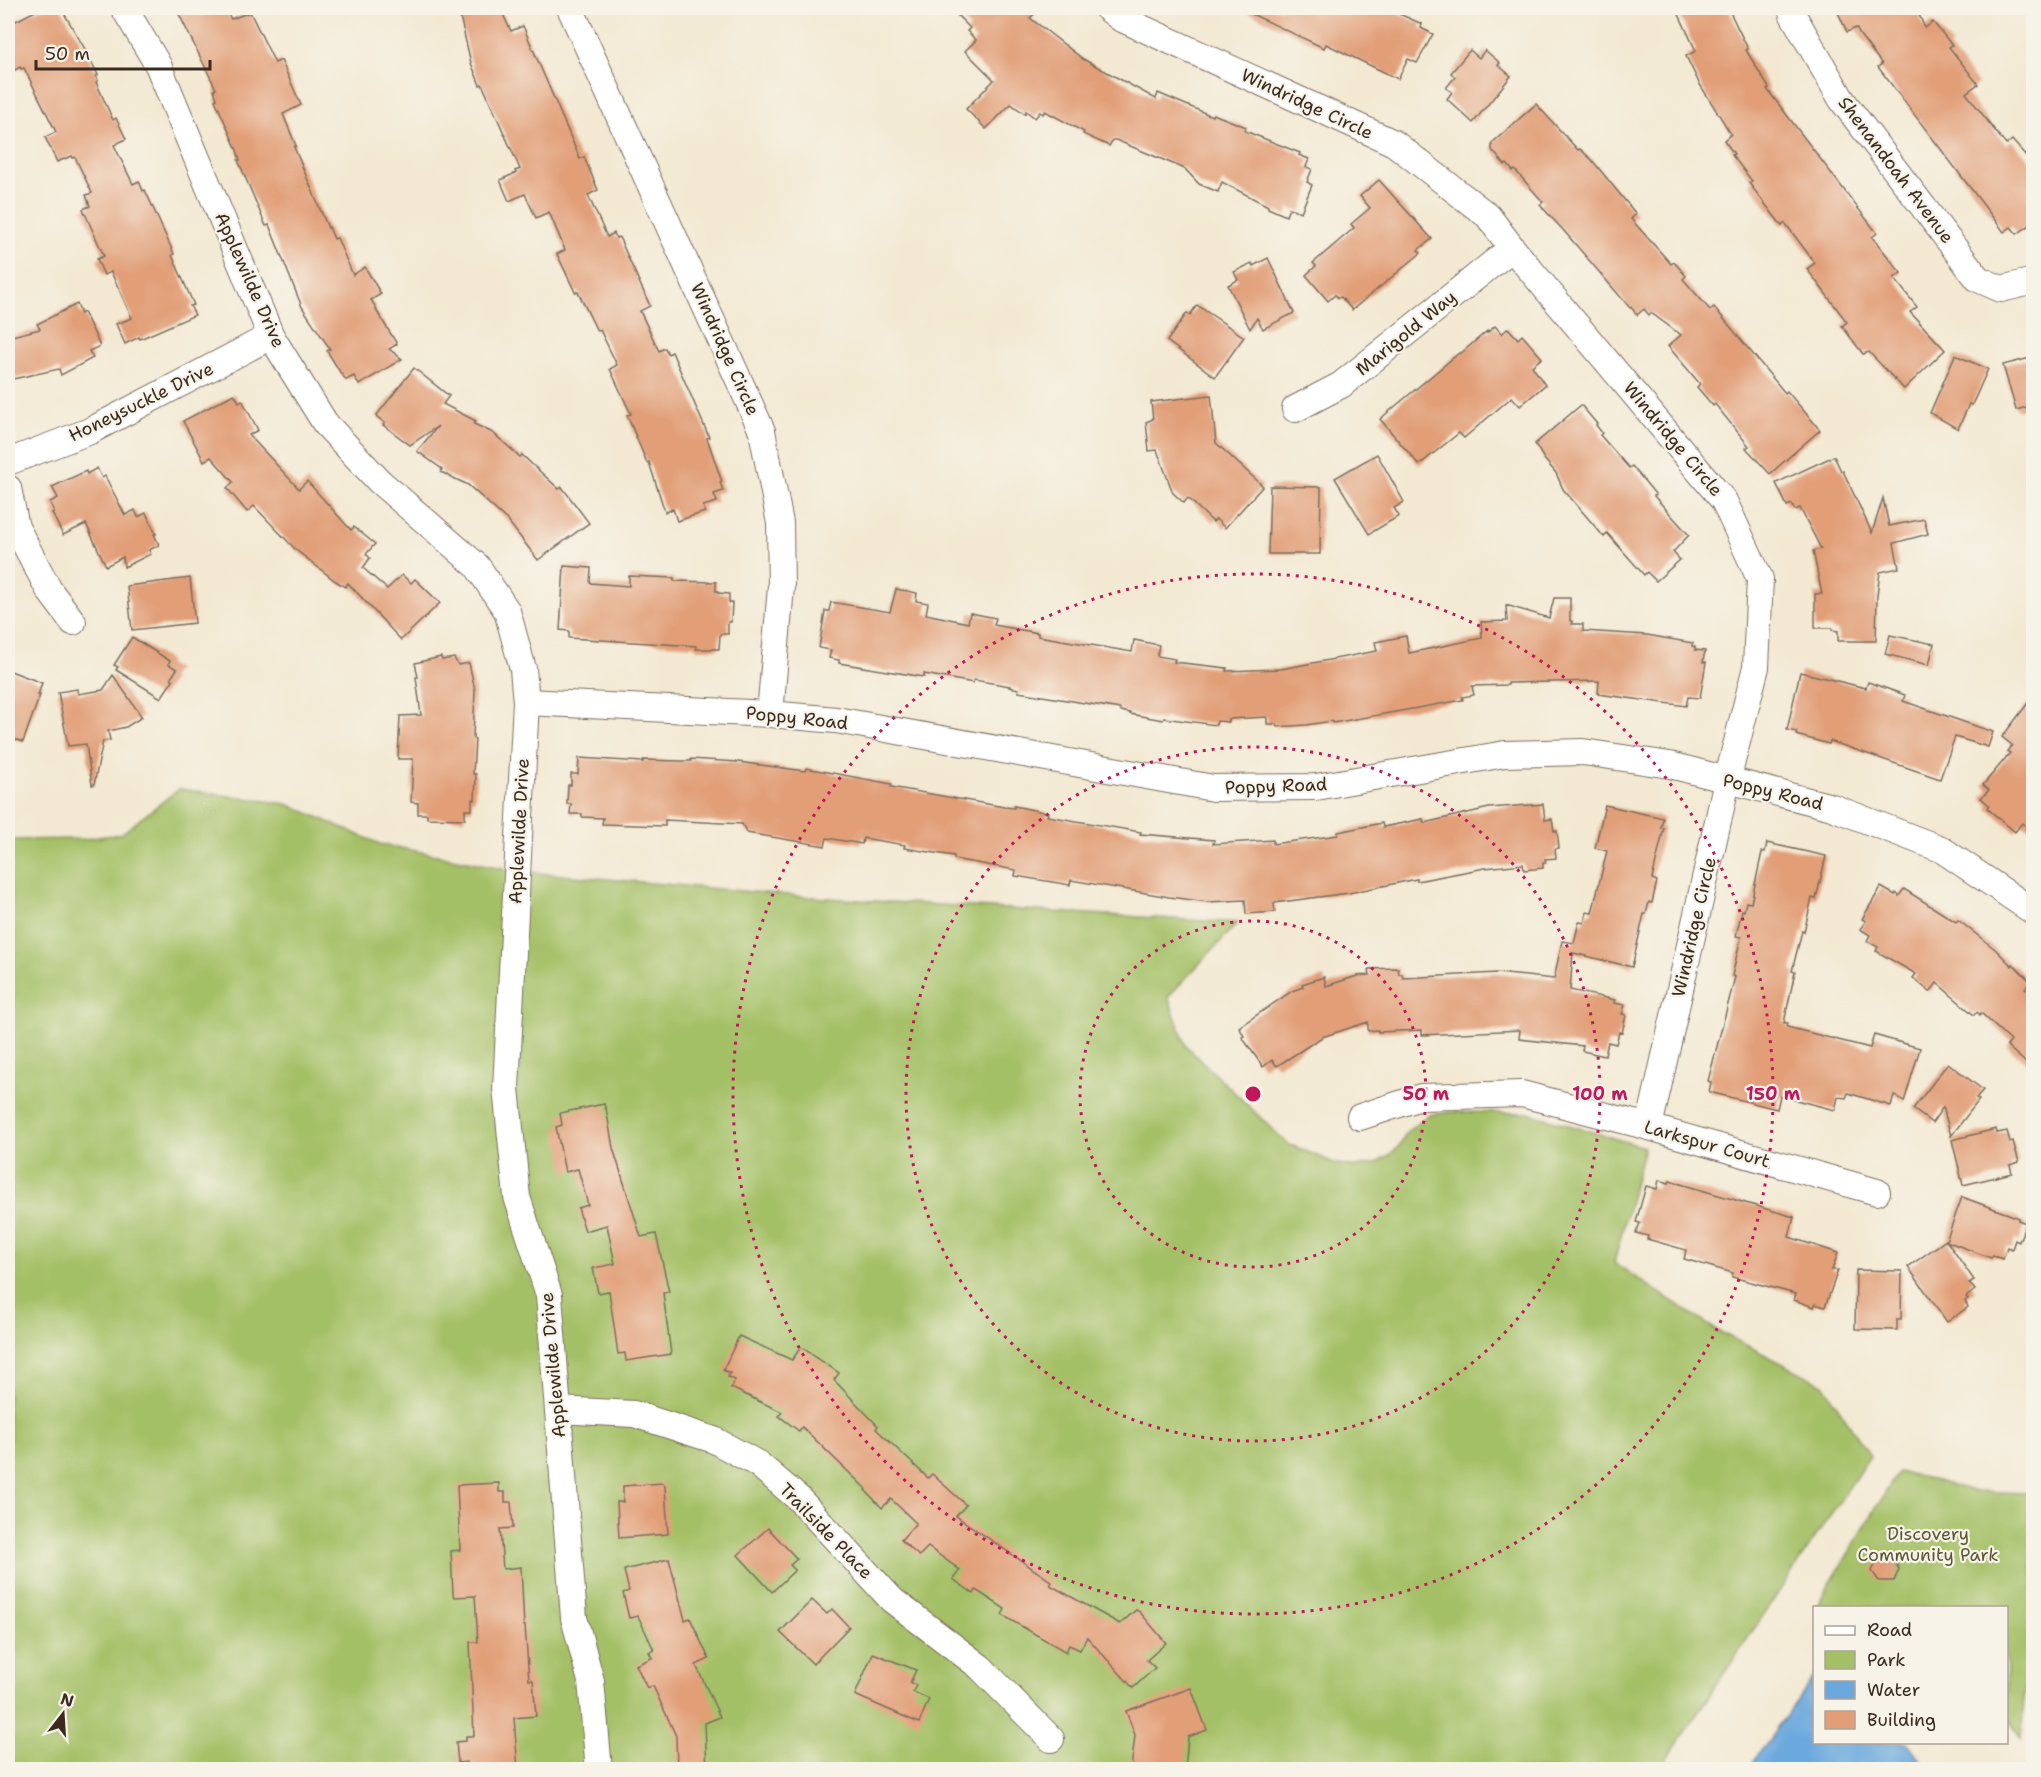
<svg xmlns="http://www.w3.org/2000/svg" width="2041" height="1777" font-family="'Shantell Sans',sans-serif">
  <rect width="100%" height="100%" fill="#f7f3e8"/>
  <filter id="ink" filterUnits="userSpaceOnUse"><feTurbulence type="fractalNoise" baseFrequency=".0167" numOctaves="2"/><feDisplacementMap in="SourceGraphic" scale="12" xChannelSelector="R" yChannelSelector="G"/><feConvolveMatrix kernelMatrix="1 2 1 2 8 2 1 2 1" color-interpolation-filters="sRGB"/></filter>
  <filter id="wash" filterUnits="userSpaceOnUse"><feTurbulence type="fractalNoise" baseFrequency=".008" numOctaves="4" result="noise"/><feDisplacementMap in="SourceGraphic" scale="24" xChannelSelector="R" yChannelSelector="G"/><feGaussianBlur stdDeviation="1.35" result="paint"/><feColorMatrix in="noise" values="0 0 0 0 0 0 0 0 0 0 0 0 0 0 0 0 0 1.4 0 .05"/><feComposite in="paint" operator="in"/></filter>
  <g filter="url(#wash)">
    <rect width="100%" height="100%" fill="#f3e9d3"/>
    <g fill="#a4c066" stroke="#707542" stroke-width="1.5">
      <polygon points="179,789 287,804 380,844 517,871 810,897 1238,923 1168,997 1186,1046 1288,1144 1337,1164 1357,1167 1376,1163 1389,1156 1400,1145 1407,1132 1428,1115 1450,1112 1528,1113 1644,1147 1614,1263 1716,1330 1823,1384 1870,1456 1660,1769 8,1769 8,840 84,839 121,834"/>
      <polygon points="1898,1472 1919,1476 1973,1491 2029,1493 2034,1574 2021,1739 2007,1716 2006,1608 1816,1607"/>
    </g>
    <polygon fill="#6ba8dd" stroke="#53697e" stroke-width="1.5" points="1813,1678 1814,1742 1908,1743 1927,1769 1748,1769"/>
    <g id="blocks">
      <g fill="#e19e77">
        <polygon points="41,8 61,8 85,49 98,75 96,76 98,81 96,82 113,120 116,118 126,139 114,145 133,184 139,181 143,191 145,190 174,254 172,255 194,305 190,306 195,315 140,339 139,337 125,344 116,324 132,318 111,272 104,275 97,259 104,256 83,209 90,206 86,195 92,193 75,157 73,158 72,156 57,162 45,137 56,132 24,68 21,69 20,67 8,74 8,25"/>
        <polygon points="176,8 224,8 231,19 250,12 275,63 281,60 301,105 283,114 296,146 294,147 328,228 329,227 334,239 337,238 353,275 365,267 381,294 371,300 377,309 376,310 397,344 389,349 402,359 359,385 354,376 346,380 340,372 327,351 330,349 302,307 269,225 266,226 238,160 240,160 237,150 215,100 217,99 214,90 216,89"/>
        <polygon points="458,8 500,8 511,31 523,26 580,159 584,157 598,190 588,195 607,237 614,233 616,238 619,237 650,306 640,311 659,351 665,348 668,354 672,352 709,437 707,438 722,482 720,482 723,491 714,494 717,502 703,506 705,512 677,521 673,509 665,512 649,462 647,463 627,415 631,414 610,369 617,365 600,330 597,331 578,292 575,292 557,254 565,250 549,212 536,218 525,194 509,201 500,180 516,173 515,171 520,169 482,84 480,85 471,63"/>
        <polygon points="950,8 1041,8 1030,18 1083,59 1156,99 1158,93 1212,116 1213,114 1246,127 1245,131 1300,153 1299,155 1309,159 1306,167 1312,169 1307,182 1312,185 1301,212 1289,208 1286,216 1268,208 1268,206 1222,182 1218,192 1199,184 1185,169 1116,140 1113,140 1109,146 1083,134 1084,132 1045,111 1043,114 1040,112 1035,118 1026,111 1025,114 1011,104 986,129 966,109 994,80 965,51 976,40 967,31 970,28"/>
        <polygon points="1239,8 1386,8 1422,24 1421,28 1433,34 1417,63 1408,59 1398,79 1326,44 1324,48"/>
        <polygon points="1676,8 1728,8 1748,49 1746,50 1769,88 1767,89 1877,233 1872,237 1901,273 1894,278 1917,307 1910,312 1945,350 1904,389 1869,352 1863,354 1842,326 1847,322 1807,269 1815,263 1785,223 1782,226 1749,183 1752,181 1732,155 1734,154 1724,140 1731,134 1699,83 1686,56 1696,51"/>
        <polygon points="1836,8 1916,8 1925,28 1933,22 1952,45 1949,47 1978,84 1966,93 2006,145 2012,140 2034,165 2034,222 2017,234 2011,227 2004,232 1878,67 1882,64 1860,35 1856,28 1847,32"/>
        <polygon points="1470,50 1479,58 1485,50 1500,63 1498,65 1511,76 1473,123 1447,99 1452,92 1446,88 1455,77 1451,73"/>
        <polygon points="1536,104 1578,150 1580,149 1592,160 1636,214 1631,219 1671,264 1674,262 1686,276 1683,279 1710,310 1714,307 1785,393 1787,391 1820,430 1770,474 1746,448 1749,446 1715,404 1713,406 1697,387 1700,384 1668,346 1681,335 1651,313 1649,315 1644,309 1637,315 1631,307 1630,308 1564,231 1540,205 1543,202 1515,170 1513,171 1507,164 1505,165 1492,150 1492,143"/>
        <polygon points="1379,180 1432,239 1418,250 1421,253 1352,310 1341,297 1338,298 1335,295 1328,301 1306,275 1316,266 1313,263 1354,228 1351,224 1370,208 1360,196"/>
        <polygon points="1268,258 1294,313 1263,329 1257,318 1250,329 1228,285 1238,280 1234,272 1252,263 1253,266"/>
        <polygon points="77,304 81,314 84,312 100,346 89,351 93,358 61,375 59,369 8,380 8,337 40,329 37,324"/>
        <polygon points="1197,305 1244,337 1215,377 1167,341 1187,313 1190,315"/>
        <polygon points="1495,326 1502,334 1508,328 1518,339 1522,335 1542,358 1532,366 1545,385 1520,406 1512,397 1464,438 1459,433 1419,465 1380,419 1459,353 1460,354 1487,331 1487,333"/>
        <polygon points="1955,355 1988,369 1972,405 1969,404 1958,429 1930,413"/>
        <polygon points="2034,357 2034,405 2016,410 2003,365"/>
        <polygon points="414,368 449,396 443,404 476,421 474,424 493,433 520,457 522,455 559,489 562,487 589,523 538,560 508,521 468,485 441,472 442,469 417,451 438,426 410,445 383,425 385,423 376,416"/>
        <polygon points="234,394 239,402 242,400 258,430 249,435 299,489 307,481 351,530 354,527 375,544 366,554 370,558 363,568 387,589 402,575 411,583 415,579 440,603 401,640 348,583 345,587 334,580 296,550 254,506 247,512 227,488 233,482 211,457 204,461 183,421"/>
        <polygon points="1211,395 1216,443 1263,486 1225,528 1216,519 1213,522 1188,498 1184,503 1173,493 1157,450 1149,451 1146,422 1153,419 1151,402"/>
        <polygon points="1581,405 1597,424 1596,425 1602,433 1600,435 1629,468 1632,466 1656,495 1654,496 1689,535 1673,552 1680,560 1656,581 1647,572 1644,575 1607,533 1604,537 1563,489 1556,473 1544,459 1535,444"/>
        <polygon points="1377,454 1404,502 1394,508 1399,516 1369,534 1335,478"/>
        <polygon points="1834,456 1841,471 1843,471 1872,533 1883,498 1889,526 1924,519 1928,534 1894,543 1899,568 1880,572 1877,595 1876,641 1838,641 1838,631 1832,630 1832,628 1815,628 1815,594 1822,594 1813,551 1821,549 1800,508 1795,510 1792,504 1787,506 1776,483"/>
        <polygon points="97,468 102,478 105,476 125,515 135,510 138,517 146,513 156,534 154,534 159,545 149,550 151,554 124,567 123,557 106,566 86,524 63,535 52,513 54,512 50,502 58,498 52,487 86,471 87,474"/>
        <polygon points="1270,486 1321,487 1320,554 1268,554"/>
        <polygon points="564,566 591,568 590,583 629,586 629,576 674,578 674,581 716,582 716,591 718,591 718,593 729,594 729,603 732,603 731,622 728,622 728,634 720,634 719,649 696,649 696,646 569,638 569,631 560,630"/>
        <polygon points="190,578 195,623 132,630 127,586"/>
        <polygon points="896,589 917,593 916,601 928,603 926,614 968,623 970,613 996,618 994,625 1038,633 1038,636 1132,652 1134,640 1159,645 1157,656 1175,659 1174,662 1227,668 1226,671 1281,669 1377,651 1375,642 1406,636 1409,653 1482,638 1481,622 1507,621 1506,605 1549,618 1554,598 1570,598 1570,621 1572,621 1572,624 1583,624 1583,631 1647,635 1693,643 1692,646 1695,647 1695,650 1705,651 1703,662 1706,662 1700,698 1688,697 1686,706 1598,694 1599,681 1508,683 1508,685 1472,686 1474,695 1462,697 1463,700 1333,723 1332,721 1306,725 1277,727 1276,724 1267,724 1267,717 1229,719 1229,722 1217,721 1216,725 1164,718 1163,720 1130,714 1130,713 1120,711 1120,709 1018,692 1019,689 1009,687 1010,686 974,680 973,683 924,674 924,677 839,663 839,660 829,658 831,650 819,648 825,611 829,611 831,602 890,612"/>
        <polygon points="1890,635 1934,644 1929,665 1885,654"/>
        <polygon points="132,637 170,661 168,664 177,669 171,678 173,680 161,698 116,670 118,667 114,665"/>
        <polygon points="441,657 442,660 454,658 458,665 469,663 475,690 473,739 475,739 473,774 476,774 475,800 472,799 472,810 465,810 465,819 427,818 427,814 418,814 418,803 411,802 413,759 398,759 400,716 421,715 416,677 418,677 415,663"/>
        <polygon points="8,670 42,683 38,695 40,695 23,742 8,737"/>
        <polygon points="1800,672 1866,688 1868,682 1905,695 1903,701 1993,732 1988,747 1955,737 1940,779 1830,741 1829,744 1796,735 1797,732 1787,730"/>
        <polygon points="113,675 142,717 126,727 108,731 110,740 103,741 94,785 92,785 86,744 68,746 58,692 77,689 78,694 103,690"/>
        <polygon points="2034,695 2034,832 2022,823 2015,832 1987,808 1989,805 1981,798 1989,790 1983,785 2010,753 2007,751 2012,745 2002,737"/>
        <polygon points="579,758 643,762 643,760 681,761 691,761 691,759 738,762 805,771 806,768 892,784 891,787 1004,807 1014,808 1014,806 1048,813 1047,816 1141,832 1140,834 1214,840 1213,844 1273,840 1273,844 1338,835 1338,832 1382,823 1383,827 1423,819 1424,823 1489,808 1543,804 1545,820 1552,819 1554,831 1557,831 1559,848 1555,849 1556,858 1545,859 1546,863 1543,863 1543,868 1524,870 1523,864 1485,868 1417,881 1417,879 1349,893 1274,903 1275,912 1246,914 1245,900 1208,902 1169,897 1071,880 1070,885 1015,876 1016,870 954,859 954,856 904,848 905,845 863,838 862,844 827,838 825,846 747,833 742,824 665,820 665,826 602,824 603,818 582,817 582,814 570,814 571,804 567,804 568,785 571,785 571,774 578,774"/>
        <polygon points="1605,805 1663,818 1661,828 1664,828 1652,879 1657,881 1652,903 1649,902 1646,914 1644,914 1632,967 1573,953 1570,990 1615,1000 1614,1003 1625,1005 1622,1014 1626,1015 1622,1033 1619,1032 1616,1044 1608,1042 1605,1056 1582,1051 1583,1046 1519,1039 1520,1030 1422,1035 1422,1030 1378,1032 1378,1030 1368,1031 1368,1022 1322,1037 1277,1066 1272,1060 1263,1067 1242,1037 1244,1036 1239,1027 1292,991 1303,987 1302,984 1324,977 1326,986 1357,976 1370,975 1369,969 1398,968 1399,974 1402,974 1403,978 1497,973 1554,979 1562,941 1574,943 1579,922 1584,923 1587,912 1592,913 1607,851 1595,848"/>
        <polygon points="1767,843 1826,856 1816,899 1812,898 1804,932 1802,931 1792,971 1795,972 1784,1023 1788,1023 1787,1027 1870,1048 1874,1035 1920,1048 1904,1102 1894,1095 1891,1106 1848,1093 1846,1098 1838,1097 1835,1110 1780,1096 1777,1109 1709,1092 1711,1082 1708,1081 1735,977 1732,976 1741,937 1736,936 1742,910 1744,911 1746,902 1751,903 1762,852 1765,852"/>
        <polygon points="1881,887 1895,895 1896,893 1899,896 1904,889 1956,922 1958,920 1995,949 2012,966 2013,964 2031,982 2025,988 2034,996 2034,1070 2007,1046 2011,1041 1981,1013 1980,1015 1977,1012 1974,1015 1937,983 1930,992 1913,978 1916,974 1876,951 1878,947 1867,941 1870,935 1860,929 1866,921 1862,919"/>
        <polygon points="1948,1063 1983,1090 1976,1098 1979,1100 1951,1136 1943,1107 1932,1123 1913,1109"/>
        <polygon points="604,1104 605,1108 606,1108 613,1148 641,1237 656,1234 669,1292 663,1293 671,1354 626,1361 625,1353 618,1354 609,1291 598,1293 593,1268 615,1264 607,1225 585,1231 578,1208 588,1205 578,1169 565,1172 556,1127 562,1125 560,1113"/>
        <polygon points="1996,1129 1997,1133 2007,1131 2010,1142 2013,1141 2019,1162 2010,1165 2012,1173 1963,1185 1952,1140"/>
        <polygon points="1659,1180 1669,1183 1670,1181 1794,1217 1789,1237 1838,1253 1832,1270 1838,1270 1825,1307 1815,1304 1814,1307 1794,1300 1796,1294 1732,1277 1733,1273 1684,1259 1686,1250 1647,1239 1648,1236 1636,1233 1640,1223 1636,1222 1646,1186 1657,1189"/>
        <polygon points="1962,1197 2019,1218 2018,1220 2026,1223 2019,1242 2015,1240 2012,1249 2007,1247 2003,1259 1993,1256 1991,1258 1946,1241"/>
        <polygon points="1946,1240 1974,1280 1969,1283 1975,1290 1966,1297 1968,1299 1965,1301 1968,1307 1947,1322 1908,1267"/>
        <polygon points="1856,1270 1902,1271 1901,1319 1897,1319 1897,1330 1855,1329"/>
        <polygon points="739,1336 792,1360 801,1347 839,1373 834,1380 878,1426 876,1429 928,1478 932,1474 966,1505 956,1516 1052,1582 1050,1585 1120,1624 1136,1610 1140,1612 1166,1643 1147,1660 1155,1668 1133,1688 1087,1637 1080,1650 1069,1645 1066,1652 1002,1615 1005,1609 976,1590 974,1594 953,1579 960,1570 928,1547 919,1556 901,1540 916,1523 891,1499 882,1508 865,1490 866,1489 802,1427 799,1431 779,1416 782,1412 731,1388 735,1380 728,1377 730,1373 723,1370"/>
        <polygon points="499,1483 499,1492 505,1492 505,1502 511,1502 513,1528 500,1529 503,1569 521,1567 524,1626 525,1626 529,1680 533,1680 536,1716 514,1718 518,1770 467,1770 467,1762 458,1763 456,1742 466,1741 466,1736 474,1736 470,1642 478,1642 475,1596 454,1597 453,1594 451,1551 460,1550 457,1485"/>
        <polygon points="663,1483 665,1487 668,1534 619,1538 617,1502 623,1502 623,1486"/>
        <polygon points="768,1528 797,1559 790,1565 795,1570 772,1592 738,1555"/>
        <polygon points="1892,1558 1899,1569 1894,1581 1879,1581 1872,1571 1878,1559"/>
        <polygon points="669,1559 685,1620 690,1618 709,1659 696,1665 720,1717 705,1723 707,1770 677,1770 676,1736 653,1686 647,1688 636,1665 652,1658 649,1652 654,1650 638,1616 629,1618 623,1593 629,1591 624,1570"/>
        <polygon points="812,1600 827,1614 832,1609 849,1627 813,1664 780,1632"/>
        <polygon points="873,1653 916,1670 910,1683 916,1685 913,1692 929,1699 919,1723 855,1695"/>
        <polygon points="1191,1688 1207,1730 1188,1737 1185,1770 1131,1770 1135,1735 1126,1711"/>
      </g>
    </g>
  </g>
  <g filter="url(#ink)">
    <use href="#blocks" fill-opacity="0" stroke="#7b6d5d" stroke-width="1.5"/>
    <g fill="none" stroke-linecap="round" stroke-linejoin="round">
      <g stroke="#7b6d5d" stroke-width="28">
        <g id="minor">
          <polyline points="124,8 158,65 271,336 325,423 379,481 477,566 507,611 523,669 526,702 506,1088 517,1197 549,1295 574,1618 591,1681 599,1770"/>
          <polyline points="570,8 762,431 780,523 781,587 770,714"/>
          <polyline points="1107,8 1120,18 1394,143 1488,216 1512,248 1724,501 1760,579 1756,667 1727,781 1649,1127"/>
          <polyline points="1791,8 1793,15 1842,100 1978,279 2001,289 2034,281"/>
          <polyline points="1295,409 1341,385 1512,248"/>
          <polyline points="8,462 90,431 271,336"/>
          <polyline points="8,488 16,527 49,590 73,622"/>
          <polyline points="526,702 770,714 836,720 1213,788 1316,787 1505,754 1583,752 1670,765 1832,807 1941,849 2034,912"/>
          <polyline points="1360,1117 1421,1097 1522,1094 1649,1127 1877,1192"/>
          <polyline points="558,1410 634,1414 714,1440 758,1464 799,1499 892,1600 980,1667 1051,1739"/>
        </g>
      </g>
      <use href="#minor" stroke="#fff" stroke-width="26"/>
    </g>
  </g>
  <g fill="none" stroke="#c2185b" stroke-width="3" stroke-dasharray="3 6">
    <circle cx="1253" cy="1094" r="173"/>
    <circle cx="1253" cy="1094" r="347"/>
    <circle cx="1253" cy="1094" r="520"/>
  </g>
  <g text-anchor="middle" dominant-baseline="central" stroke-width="4.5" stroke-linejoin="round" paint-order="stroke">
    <g font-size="18" fill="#3b2a1e" stroke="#f7f3e8">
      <text transform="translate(1307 104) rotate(25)">Windridge Circle</text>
      <text transform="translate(1896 170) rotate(53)">Shenandoah Avenue</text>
      <text transform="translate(250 280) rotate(66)">Applewilde Drive</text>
      <text transform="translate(1406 333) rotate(-39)">Marigold Way</text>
      <text transform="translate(725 349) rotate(66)">Windridge Circle</text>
      <text transform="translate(141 402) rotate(-26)">Honeysuckle Drive</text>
      <text transform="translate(1673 439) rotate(50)">Windridge Circle</text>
      <text transform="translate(797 718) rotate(6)">Poppy Road</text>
      <text transform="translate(1276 786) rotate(-2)">Poppy Road</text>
      <text transform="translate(1773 792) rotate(14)">Poppy Road</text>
      <text transform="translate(519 831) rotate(-87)">Applewilde Drive</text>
      <text transform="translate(1694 927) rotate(-77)">Windridge Circle</text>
      <text transform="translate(1707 1144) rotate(16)">Larkspur Court</text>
      <text transform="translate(553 1365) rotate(-95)">Applewilde Drive</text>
      <text transform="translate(826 1531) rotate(46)">Trailside Place</text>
    </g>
    <g font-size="18" fill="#5a5734" stroke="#f7f3e8">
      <text x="1928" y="1534">Discovery<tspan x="1928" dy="21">Community Park</tspan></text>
    </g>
  </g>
  <circle cx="1253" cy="1094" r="9" fill="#c2185b" stroke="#f7f3e8" stroke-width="3"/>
  <g font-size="18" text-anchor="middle" font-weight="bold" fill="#c2185b" stroke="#f7f3e8" stroke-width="4.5" stroke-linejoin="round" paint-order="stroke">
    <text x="1426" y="1100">50 m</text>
    <text x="1600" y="1100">100 m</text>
    <text x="1773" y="1100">150 m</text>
  </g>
  <rect width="2041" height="1777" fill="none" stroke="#f7f3e8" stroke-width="30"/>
  <rect x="1813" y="1606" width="195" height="138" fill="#f7f3e8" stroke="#aca397" stroke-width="1.5"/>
  <rect x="1825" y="1626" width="30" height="9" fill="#ffffff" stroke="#aca397" stroke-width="1.5"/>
  <text x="1867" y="1636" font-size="18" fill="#3b2a1e">Road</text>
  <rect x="1825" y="1651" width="30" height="18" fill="#a4c066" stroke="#aca397" stroke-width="1.5"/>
  <text x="1867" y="1666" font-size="18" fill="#3b2a1e">Park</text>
  <rect x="1825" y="1681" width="30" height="18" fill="#6ba8dd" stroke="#aca397" stroke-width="1.5"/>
  <text x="1867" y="1696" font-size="18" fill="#3b2a1e">Water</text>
  <rect x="1825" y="1711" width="30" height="18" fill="#e19e77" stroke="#aca397" stroke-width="1.5"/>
  <text x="1867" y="1726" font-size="18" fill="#3b2a1e">Building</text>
  <g transform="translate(63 1714) rotate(17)" stroke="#f7f3e8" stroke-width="4.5" paint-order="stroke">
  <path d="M0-4.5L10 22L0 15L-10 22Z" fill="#3b2a1e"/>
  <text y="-9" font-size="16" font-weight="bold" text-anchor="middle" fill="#3b2a1e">N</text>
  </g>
  <path d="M36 60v9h174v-9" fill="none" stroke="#3b2a1e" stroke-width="3"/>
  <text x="45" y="60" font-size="18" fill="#3b2a1e" stroke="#f7f3e8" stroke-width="4.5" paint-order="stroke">50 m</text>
</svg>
